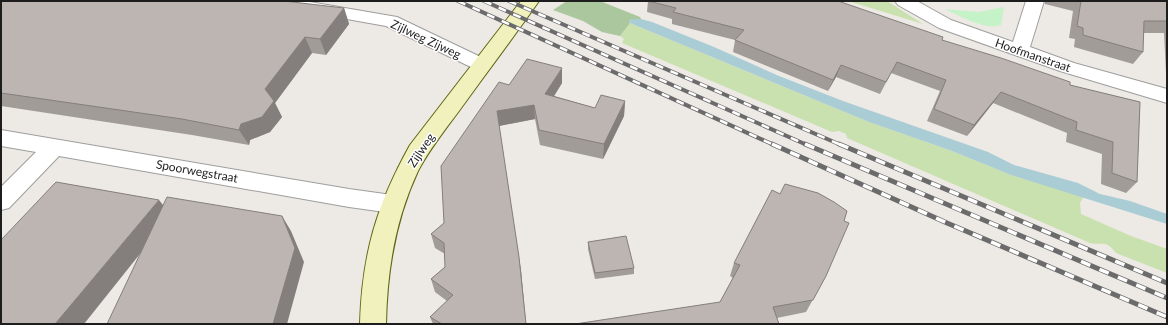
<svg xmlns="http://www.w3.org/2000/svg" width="1168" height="325" font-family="Lato,sans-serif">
  <rect width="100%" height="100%" fill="#ede9e4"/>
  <g fill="#c9e1af">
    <polygon points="848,1 887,1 923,24"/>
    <path d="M630,23L869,122L952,151L1011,175L1084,196L1080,203L1081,214L1131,236L1167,249V273L1116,253C1105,239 1104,246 1090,243L847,138L846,134L839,131L832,132L622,43L624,39L620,36Z"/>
  </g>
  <polygon fill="#aac79d" points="567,1 600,1 640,17 641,19 631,19 629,22 630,23 620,36 602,32 583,21 553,10"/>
  <path fill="#c5f2c7" d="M1004,7L1001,25C985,31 959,15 944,9L979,12Z"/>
  <polygon fill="#a9ccd5" points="631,19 641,19 652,22 714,47 779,76 843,101 988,152 1014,165 1078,183 1100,194 1130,201 1167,214 1167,224 1011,175 952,151 869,122 630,23 629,22"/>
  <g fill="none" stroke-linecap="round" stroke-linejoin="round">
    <g stroke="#9e9e9e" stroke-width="2">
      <g id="street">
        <polygon points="265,1 304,1 397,17 489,61 492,65 489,69 482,71 475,69 386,26 274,6 268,5"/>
        <polygon points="895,1 917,1 951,20 1013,42 1026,1 1044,1 1030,47 1074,63 1167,89 1167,103 1060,71 939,28 898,5"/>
        <polygon points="1,130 349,189 392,195 400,197 404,204 400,211 392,213 349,207 59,156 9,208 1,210 1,187 36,152 1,146"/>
      </g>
    </g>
    <g stroke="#5f6611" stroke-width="2">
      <path id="secondary" d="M521,1H539C513,38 485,75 459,111C444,131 429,150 418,171C395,220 387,271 386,324H360C362,255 376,206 410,145Z"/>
    </g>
    <use href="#street" fill="#fff" fill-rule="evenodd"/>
    <use href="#secondary" fill="#f0f1bd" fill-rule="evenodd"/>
    <g stroke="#6b6b6b" stroke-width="4">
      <g id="rail-far1">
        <polyline points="458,1 774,145"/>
        <polyline points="484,1 807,145"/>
        <polyline points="509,1 841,145"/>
      </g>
    </g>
    <g stroke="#6b6b6b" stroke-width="5">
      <g id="rail">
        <polyline points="772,144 947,223 1167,317"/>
        <polyline points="805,144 1167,298"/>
        <polyline points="839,144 1167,283"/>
      </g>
    </g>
    <use href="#rail-far1" stroke="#fff" stroke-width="2.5" stroke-dasharray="8" stroke-linecap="butt"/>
    <use href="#rail" stroke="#fff" stroke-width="3.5" stroke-dasharray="10" stroke-linecap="butt"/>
  </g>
  <g fill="#a29c98">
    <polygon points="1,1 344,8 349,24 326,55 312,53 275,103 282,117 270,132 250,140 249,145 192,135 1,106"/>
    <polygon points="648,1 942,40 1070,85 1140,102 1137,182 1126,193 1101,184 1102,154 1066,142 1067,133 993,103 967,136 927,121 940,91 891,73 880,94 836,77 828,91 733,52 735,40 672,24 672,19 647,12"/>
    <polygon points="1044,1 1167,1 1167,74 1166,73 1164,33 1143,33 1143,52 1133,64 1074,47 1075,39 1069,38 1073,11 1045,4"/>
    <polygon points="562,83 554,96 595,108 625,101 624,116 603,159 540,145 535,119 499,126 521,271 526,324 433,324 430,317 447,301 435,292 431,279 445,267 445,254 435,248 431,234 444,223 509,85"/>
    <polygon points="844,221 826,276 806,312 777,318 720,302 733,278 730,276 734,263"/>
    <polygon points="588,242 634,268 634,274 595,279 588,249"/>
  </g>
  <g fill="#847f7c">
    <polygon points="344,8 349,24 326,55 320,39"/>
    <polygon points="305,37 312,53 275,103 282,117 270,132 250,140 249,145 239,130 241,124 265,89"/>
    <polygon points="841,65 836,77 828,91 833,80"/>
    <polygon points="562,68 562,83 546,109 545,94"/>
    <polygon points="1001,92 993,103 967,136 974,125"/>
    <polygon points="625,101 624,116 603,159 604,144"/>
    <polygon points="534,105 535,119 499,126 497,111"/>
    <polygon points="159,200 171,215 84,324 55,324"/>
    <polygon points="282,216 291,231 304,262 287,324 273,324"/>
    <polygon points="519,257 521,271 526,324"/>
  </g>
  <g fill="#bcb5b1" stroke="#847f7c">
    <polygon points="1,1 284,1 344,8 320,39 305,37 265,89 274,101 262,117 241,124 239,130 182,119 1,93"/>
    <polygon points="648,1 838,1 943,37 942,40 1001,58 1070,82 1070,85 1140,102 1137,182 1112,173 1113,142 1076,130 1077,122 1001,92 974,125 934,109 946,80 897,62 886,82 841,65 833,80 735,40 744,30 673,12 676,8"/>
    <polygon points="1081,1 1167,1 1167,21 1144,21 1143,52 1083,35 1083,28 1077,26"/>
    <polygon points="527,59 562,68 545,94 595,108 601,95 625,101 604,144 539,130 534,105 497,111 519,257 526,324 442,324 430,317 453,295 431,279 445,267 444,243 431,234 444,223 441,166 499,82 509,85"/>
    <polygon points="56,182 159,200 55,324 1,324 1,240"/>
    <polygon points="785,184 818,193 834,202 847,211 844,221 849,223 826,276 813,300 773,307 779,324 575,324 720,302 740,265 734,263 772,190 780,194"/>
    <polygon points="167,197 282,216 295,248 273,324 107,324"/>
    <polygon points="626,236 634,268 595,273 588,242"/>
  </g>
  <g text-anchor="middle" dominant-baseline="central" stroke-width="3" stroke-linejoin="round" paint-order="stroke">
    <g font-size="12" fill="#1d1d1d" stroke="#fff">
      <text transform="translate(426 39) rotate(25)">Zijlweg Zijweg</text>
      <text transform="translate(1033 55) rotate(19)">Hoofmanstraat</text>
      <text transform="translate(421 150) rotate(-56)">Zijlweg</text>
      <text transform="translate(197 171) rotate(10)">Spoorwegstraat</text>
    </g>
  </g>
  <rect width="1168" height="325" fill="none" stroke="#1d1d1d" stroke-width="4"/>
</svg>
